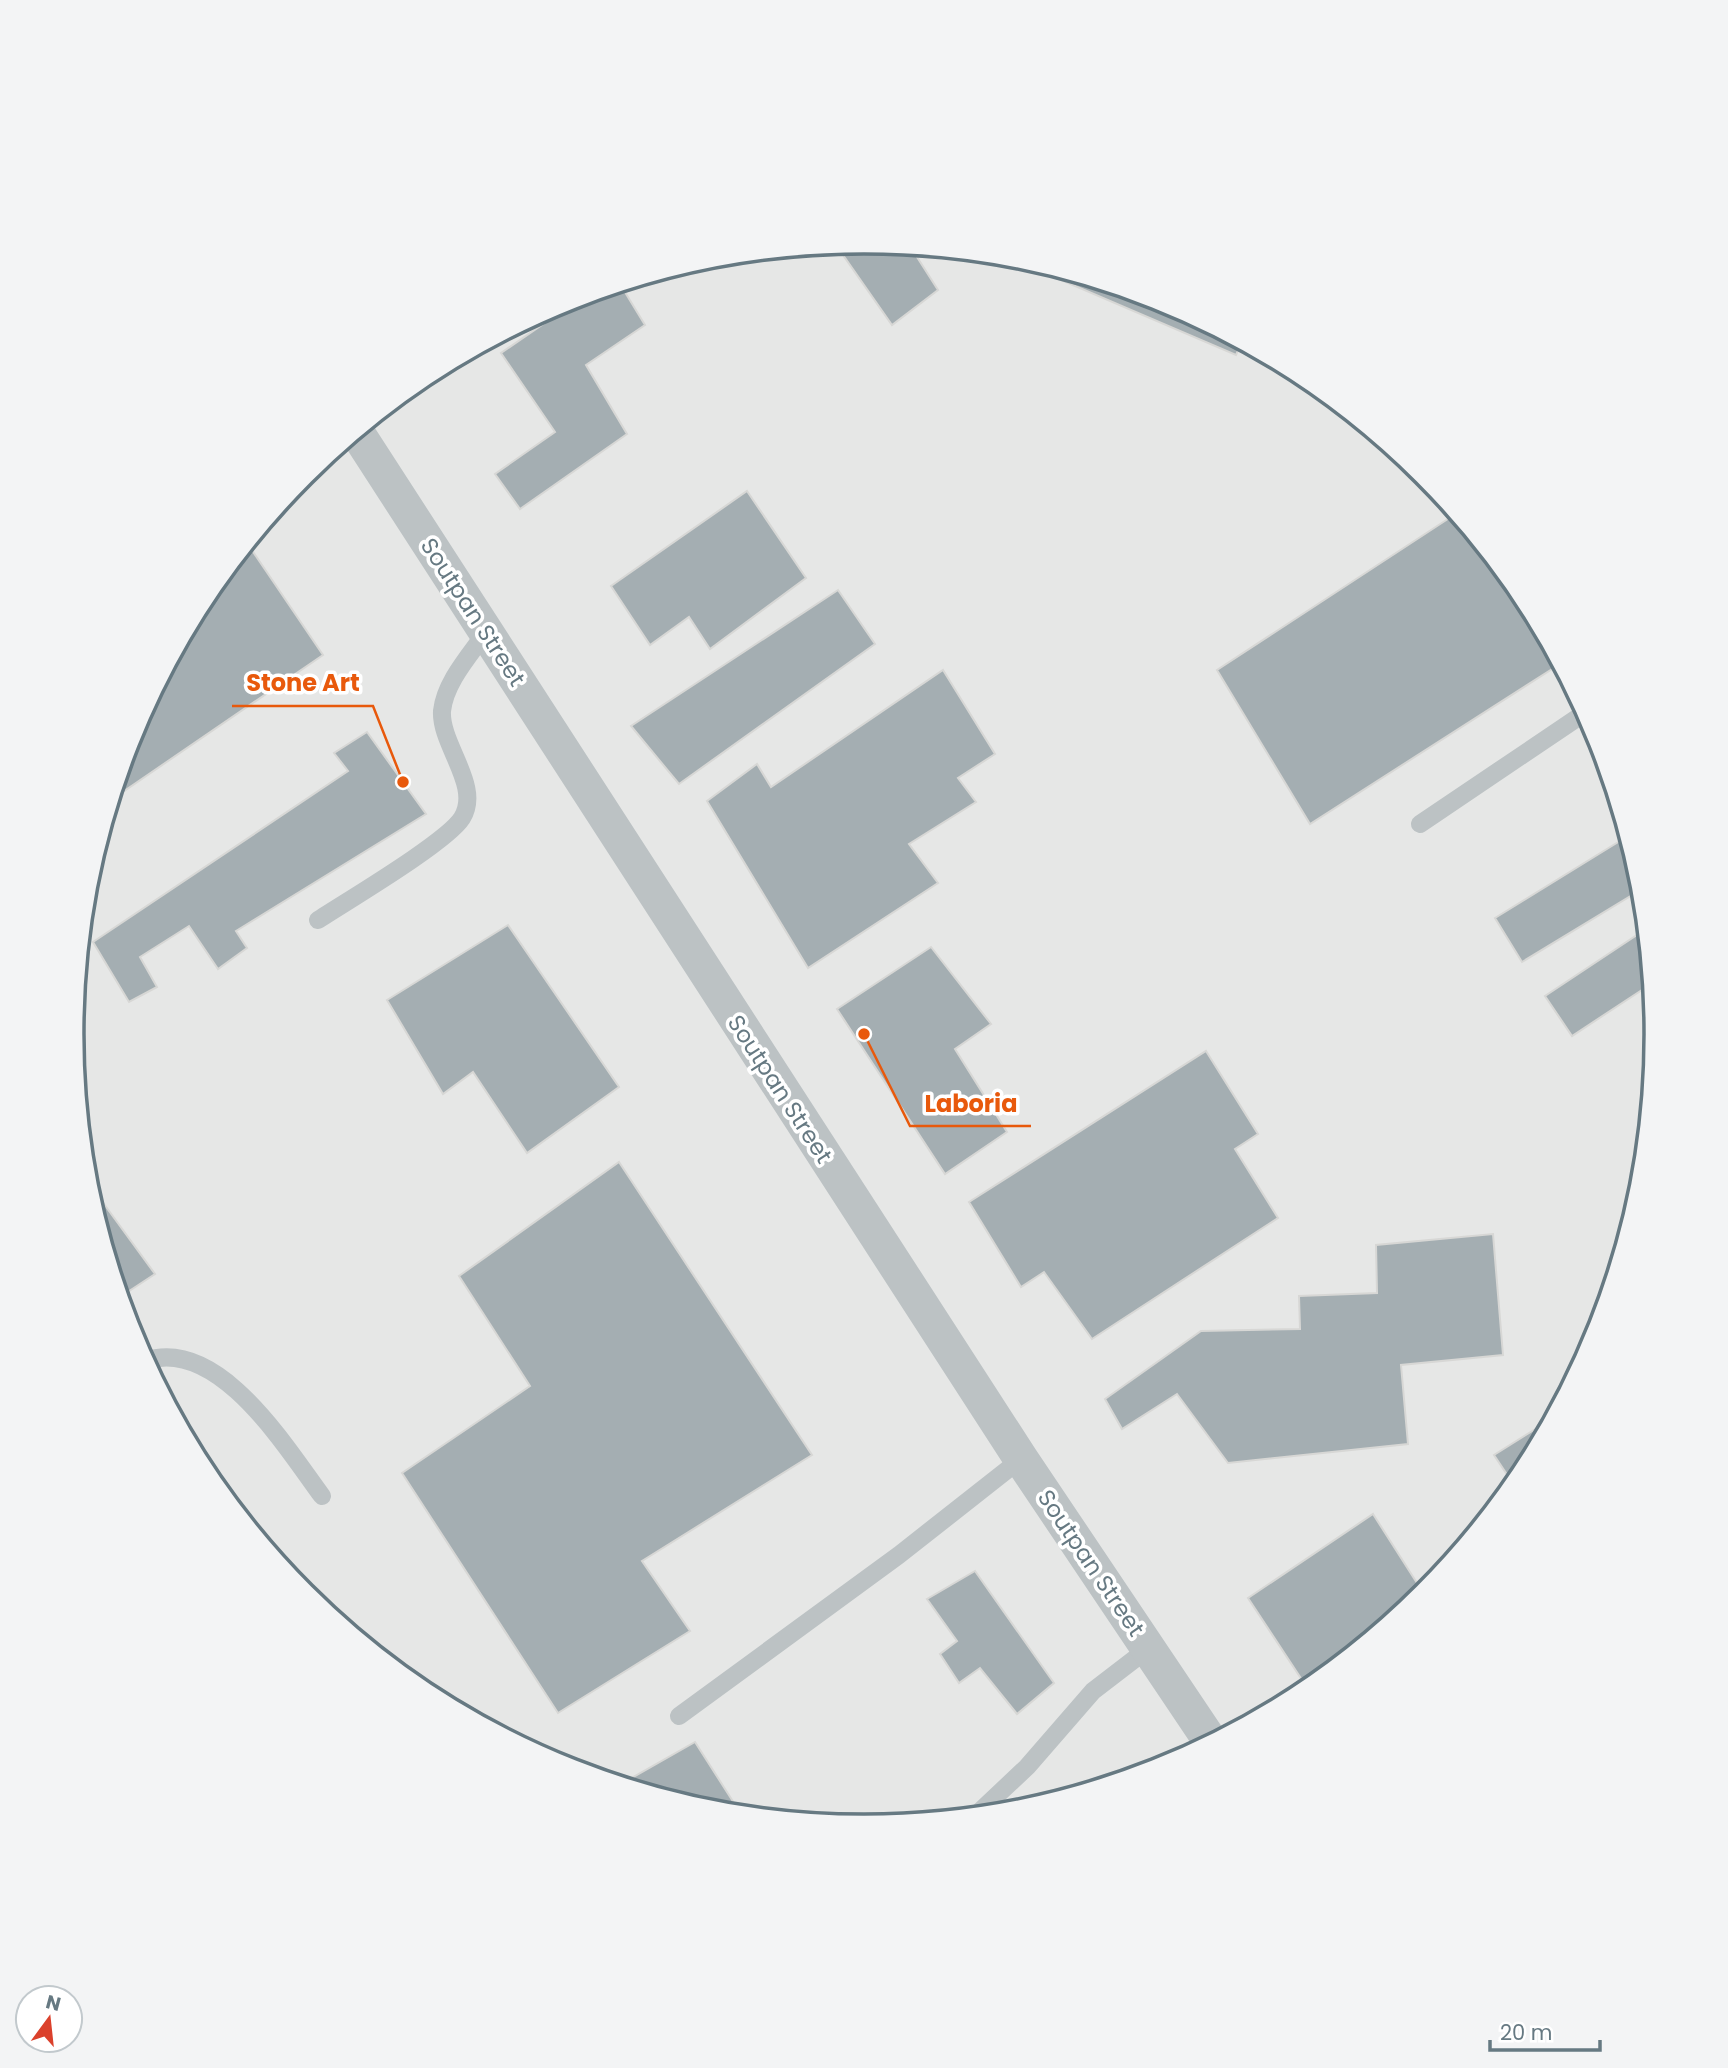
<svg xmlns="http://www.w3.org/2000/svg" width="1728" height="2068" font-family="Poppins,sans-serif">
  <rect width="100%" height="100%" fill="#f6f5f2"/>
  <circle fill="#e6e7e6" cx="864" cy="1034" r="790"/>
  <g fill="#a4aeb2" stroke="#d7d7d5" stroke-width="2">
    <polygon points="864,242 910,246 938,290 892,325 836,245"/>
    <polygon points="1003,255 1019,257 1168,302 1242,342 1236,355"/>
    <polygon points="620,284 645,325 586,365 627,434 520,509 495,474 555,432 501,353 587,294"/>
    <polygon points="747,491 806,578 710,649 689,617 650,645 611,586"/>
    <polygon points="1457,513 1523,594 1560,664 1310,824 1217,670"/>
    <polygon points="247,543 323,655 111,800 132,730 205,594"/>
    <polygon points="838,590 875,644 679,784 631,726"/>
    <polygon points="943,670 995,754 958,778 976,802 909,844 938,883 808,968 707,801 757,764 771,787"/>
    <polygon points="367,732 426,814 236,931 247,948 218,969 189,926 140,957 157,987 129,1002 93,942 348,771 334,753"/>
    <polygon points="1628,836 1642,889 1522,962 1495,918"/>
    <polygon points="508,925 619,1087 527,1153 473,1072 443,1094 387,1000"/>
    <polygon points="1646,929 1651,984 1572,1036 1545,996"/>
    <polygon points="931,947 991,1024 955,1049 1007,1132 945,1174 837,1009"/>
    <polygon points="1206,1051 1258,1134 1235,1149 1278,1218 1092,1339 1044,1272 1021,1287 969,1202"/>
    <polygon points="619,1162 812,1455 642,1561 690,1631 558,1713 402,1473 530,1386 459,1276"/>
    <polygon points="93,1189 155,1274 120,1297 88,1192"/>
    <polygon points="1493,1234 1503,1355 1401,1365 1408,1444 1228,1463 1177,1394 1122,1429 1105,1399 1201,1331 1300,1329 1299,1296 1377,1293 1376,1245"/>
    <polygon points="1553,1418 1523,1474 1514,1485 1494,1455"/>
    <polygon points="1373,1514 1424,1594 1308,1689 1248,1598"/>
    <polygon points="975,1571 1054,1683 1017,1714 980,1668 959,1683 940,1654 957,1641 927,1599"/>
    <polygon points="695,1742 741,1814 709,1811 621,1784"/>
  </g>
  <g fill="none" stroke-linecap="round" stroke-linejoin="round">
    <g stroke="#bcc2c4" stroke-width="18">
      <polyline points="1420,824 1586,712"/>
      <path d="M318,920C347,901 447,842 462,818C482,786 440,745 442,711C445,682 470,655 486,632"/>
      <path d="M145,1361C218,1336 285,1446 322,1496"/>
      <polyline points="679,1716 899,1555 1021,1459"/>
      <polyline points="976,1815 1027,1767 1093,1691 1149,1648"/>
    </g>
    <polyline stroke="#bcc2c4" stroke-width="35" points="356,431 1021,1459 1211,1742"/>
  </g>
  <g text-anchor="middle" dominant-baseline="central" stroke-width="7" stroke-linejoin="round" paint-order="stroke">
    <g font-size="23" fill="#667982" stroke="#fff">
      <text transform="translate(473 612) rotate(57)">Soutpan Street</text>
      <text transform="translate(780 1089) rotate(57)">Soutpan Street</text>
      <text transform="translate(1091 1563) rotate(56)">Soutpan Street</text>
    </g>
  </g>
  <path d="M0 0H1728V2068H0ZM84 1034a780 780 0 1 1 1560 0a780 780 0 1 1-1560 0Z" fill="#f3f4f5" fill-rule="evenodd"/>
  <path fill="none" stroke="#667982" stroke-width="3.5" d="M84 1034a780 780 0 1 1 1560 0a780 780 0 1 1-1560 0Z"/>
  <path fill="none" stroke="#e8590c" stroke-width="2.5" d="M403 782L373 706H232M864 1034L910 1126H1031"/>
  <g fill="#e8590c" stroke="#fff" stroke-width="2.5">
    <circle cx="403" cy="782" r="7"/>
    <circle cx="864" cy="1034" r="7"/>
  </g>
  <g font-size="24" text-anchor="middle" font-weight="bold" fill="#e8590c" stroke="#fff" stroke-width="7" stroke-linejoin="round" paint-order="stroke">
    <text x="303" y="691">Stone Art</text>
    <text x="971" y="1112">Laboria</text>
  </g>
  <g transform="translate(49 2019) rotate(15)"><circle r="33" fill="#ffffff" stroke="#c2c9cd" stroke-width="2"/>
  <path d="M0-5L12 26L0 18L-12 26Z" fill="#db412c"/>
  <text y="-10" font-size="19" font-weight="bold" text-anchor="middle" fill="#667982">N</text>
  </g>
  <path d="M1490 2040v10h110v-10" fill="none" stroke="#667982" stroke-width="3.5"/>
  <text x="1500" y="2040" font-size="21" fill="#667982" stroke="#ffffff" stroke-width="5" paint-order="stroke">20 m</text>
</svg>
